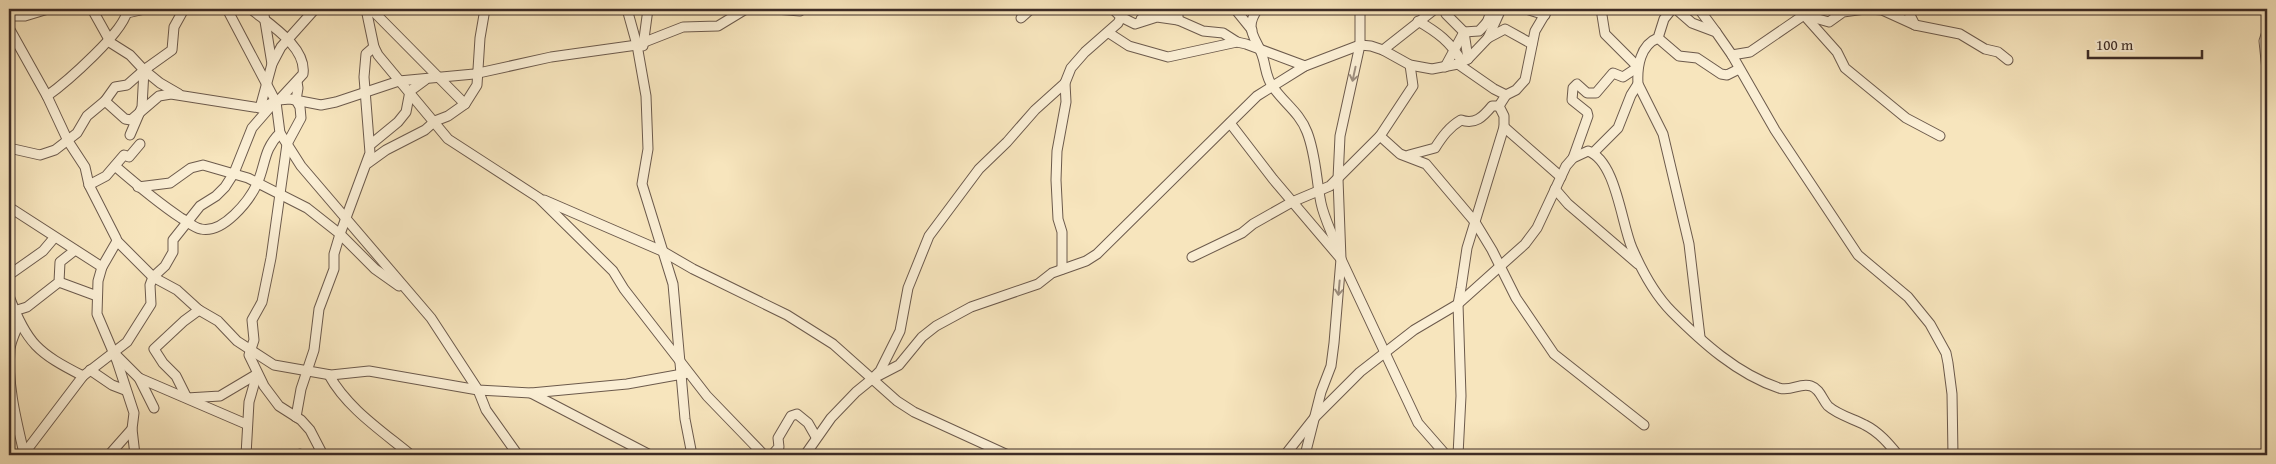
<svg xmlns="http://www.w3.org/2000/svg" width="2276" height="464" font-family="'Gentium Book Plus',serif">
  <rect width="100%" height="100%" fill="#f7e5bd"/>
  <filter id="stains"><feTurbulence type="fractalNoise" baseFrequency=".004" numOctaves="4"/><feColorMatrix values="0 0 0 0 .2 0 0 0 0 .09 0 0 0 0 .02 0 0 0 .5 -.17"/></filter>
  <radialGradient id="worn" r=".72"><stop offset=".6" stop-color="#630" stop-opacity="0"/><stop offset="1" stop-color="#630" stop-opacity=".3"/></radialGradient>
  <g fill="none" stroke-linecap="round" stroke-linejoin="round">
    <g stroke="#6c5a4c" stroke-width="11">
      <g id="street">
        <polyline points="92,9 111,43 130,55 144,70"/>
        <path d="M251,9C269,24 307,47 303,74L279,100"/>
        <polyline points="263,9 272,64"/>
        <polyline points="366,9 374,47 378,55 448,139 539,198 613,271 624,289 707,396 764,455"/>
        <polyline points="627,9 637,45 646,96 648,149 642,184 673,284 685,419 692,455"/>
        <polyline points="776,9 800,11"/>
        <polyline points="1178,9 1178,20"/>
        <polyline points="1235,9 1252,30"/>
        <path d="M1258,9C1242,30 1258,39 1263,58C1266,68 1266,78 1273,87C1284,103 1300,113 1307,132C1316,155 1316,179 1321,203C1324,218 1333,235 1338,250"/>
        <polyline points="1444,9 1446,14 1464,32 1468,59"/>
        <polyline points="1526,9 1545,15"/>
        <polyline points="1601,9 1605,34 1638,67"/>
        <path d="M1672,9L1664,19L1658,38C1640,45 1637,67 1638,84L1663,134L1689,244L1700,337"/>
        <polyline points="1676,9 1692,23 1716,32 1732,55 1775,130 1858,255 1908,297 1930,324 1946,353 1948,363 1952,394 1953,455"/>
        <polyline points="1699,9 1716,32"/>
        <polyline points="1796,9 1804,15 1829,22 1843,12 1865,9"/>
        <polyline points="1870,9 1882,10 1915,25 1960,34 1985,49 1998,52 2008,60"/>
        <polyline points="1907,9 1915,25"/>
        <polyline points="127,13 145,9"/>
        <polyline points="9,16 25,16 48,9"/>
        <polyline points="1121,17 1135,24 1157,17 1178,20 1203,31 1223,33 1237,42"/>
        <polyline points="1021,18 1031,9"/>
        <polyline points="1141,19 1154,9"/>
        <path d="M1418,21C1437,32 1451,42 1462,62"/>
        <polyline points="9,28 47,96 68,141 85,167 89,185 116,238 117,241 102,267 98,281 97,314 117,361 134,413 132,429 135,455"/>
        <polyline points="2267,32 2264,41 2267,70"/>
        <polyline points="1109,33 1129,46 1168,57 1237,42 1246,44 1305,66"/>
        <polyline points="1488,38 1505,29 1532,44"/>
        <polyline points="1658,38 1679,56 1697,58 1721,74 1727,75 1739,69"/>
        <polyline points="643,46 648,9"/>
        <polyline points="1383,50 1435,9"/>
        <polyline points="1732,55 1750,52 1804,15 1837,52 1845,68 1906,118 1940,136"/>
        <polyline points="1458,64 1494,89 1506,95 1499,106 1504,116 1504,127 1467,248 1461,288 1458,304 1461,396 1458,455"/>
        <polyline points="1410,65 1413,86 1380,136 1400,154 1426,164 1475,222 1492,250 1516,298 1554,354 1644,425"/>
        <path d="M1445,67L1464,32L1479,31C1486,24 1491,19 1490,9"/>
        <polyline points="297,82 298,88 296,100 300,107 301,118 287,144 271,258 262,302 252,320 254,340 249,355 264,386 279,406 301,420 310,430 323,455"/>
        <polyline points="1506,95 1516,90 1525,80 1535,31 1548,9"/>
        <path d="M47,96C64,84 128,29 127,9"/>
        <polyline points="105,101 115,87 127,85 144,70 160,83 179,94"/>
        <polyline points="465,104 477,85 480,38 485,9"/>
        <polyline points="260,108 272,64 281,47 315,9"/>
        <polyline points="1230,123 1273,179 1341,259 1418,423 1446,455"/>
        <polyline points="1504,127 1561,177"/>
        <polyline points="280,133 301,166 431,318 478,390 486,410 518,455"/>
        <polyline points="130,135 142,107 144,70 172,50 174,27 184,9"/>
        <polyline points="370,145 398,122 406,112 410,91 425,80"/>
        <polyline points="9,148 40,155 55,150 77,133 87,116 105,101 125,119 131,120 159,96 171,94 260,108 279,100 290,99 321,105 336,102 399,81 474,74 551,57 637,45 683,27 718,26 746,9"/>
        <polyline points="1593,153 1618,128 1631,95 1638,84"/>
        <path d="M1409,155L1435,148C1442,137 1449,127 1461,120C1475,125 1483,117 1492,106H1499"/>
        <polyline points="1573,158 1588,116 1587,112 1572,100 1573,88 1577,84 1587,93 1596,93 1613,73 1623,77 1638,67"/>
        <polyline points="368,163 386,150 425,130 435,121 448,116 465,104 371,9"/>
        <path d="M115,166C137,185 157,202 181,218C187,221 194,228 201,229C223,234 249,201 257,184C266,164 263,150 280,133L276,102L227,9"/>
        <polyline points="89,185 106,176 124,155 129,157 140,144"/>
        <polyline points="138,187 170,183 191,168 203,165 248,178 307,208 340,234 375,269 399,286"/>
        <polyline points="1555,189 1568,204 1638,264"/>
        <polyline points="544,200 662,251 693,269 787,315 833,344 897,401 914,412 1008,455"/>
        <polyline points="9,207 102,267"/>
        <polyline points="117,241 153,277 177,290 199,310 218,321 237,341 274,365 331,375 369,371 478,390 531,393 627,384 688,373"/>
        <polyline points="1192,257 1242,233 1253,224 1292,202 1330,186 1380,136"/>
        <polyline points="1062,269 1062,232 1058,219 1056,180 1057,151 1066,102 1065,83 1071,68 1085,52 1118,23 1121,17 1113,9"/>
        <polyline points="9,275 43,251 54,238"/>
        <polyline points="59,282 97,296"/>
        <path d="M9,296C27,344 38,353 83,376"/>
        <polyline points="199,310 184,321 154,349 163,363 176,376 187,398 220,396 257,374"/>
        <polyline points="14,311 27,307 59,282 60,262 74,251"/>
        <path d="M19,323C16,331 11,340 10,349C7,384 16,419 24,453"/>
        <polyline points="114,353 139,378 154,408"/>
        <polyline points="90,370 112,385 125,390"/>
        <path d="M329,375C347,408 382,431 411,455"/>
        <polyline points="874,377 880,371 900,331 908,288 929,236 979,169 1007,142 1035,110 1065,83"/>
        <polyline points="139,378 246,424"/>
        <polyline points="531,393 650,455"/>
        <polyline points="296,417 301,389 314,350 319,309 334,269 334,254 340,234 370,153 364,77 366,54 374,47"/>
        <polyline points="23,455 83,376 127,342 151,304 150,285 153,277 165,266 173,252 173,240 200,206 216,196 225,187 234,173 252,128 272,105"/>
        <polyline points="109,455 132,429"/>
        <polyline points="246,455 249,402 257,374"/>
        <polyline points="299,455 300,454"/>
        <polyline points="772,455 779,447 778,438 791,416 797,414 808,423 816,437"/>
        <polyline points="805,455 831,418 856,392 872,379 899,365 922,337 936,326 971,307 1038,284 1052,273 1086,261 1097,254 1257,96 1305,66 1360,45 1371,46 1383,50 1410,65 1432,69 1458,64 1468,59 1488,38 1501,9"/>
        <path d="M1285,455L1315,417L1360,372L1414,330L1458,304L1525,244L1537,228L1566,166L1573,158L1588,151C1616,161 1621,222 1632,248C1642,271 1654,294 1672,312C1702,342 1737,374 1779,388C1791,392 1800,382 1811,386C1820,389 1822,399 1828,406C1838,415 1854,419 1865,425C1879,432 1889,444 1898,455"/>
        <polyline points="1305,455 1321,392 1331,366 1334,343 1341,259 1338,179 1340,136 1360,45 1360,9"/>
      </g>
    </g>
    <use href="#street" stroke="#faeed4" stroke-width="9"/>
  </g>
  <defs><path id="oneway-shaft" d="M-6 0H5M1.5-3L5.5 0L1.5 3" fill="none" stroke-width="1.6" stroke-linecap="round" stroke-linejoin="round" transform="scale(1.25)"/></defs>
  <g stroke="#9c8d7d">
    <use href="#oneway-shaft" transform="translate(1354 74) rotate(102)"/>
    <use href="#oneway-shaft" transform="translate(1339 288) rotate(95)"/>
  </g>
  <rect width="2276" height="464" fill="none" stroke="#f7e5bd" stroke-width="30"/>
  <rect x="10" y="10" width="2256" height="444" fill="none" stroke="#3d2c26" stroke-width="2.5"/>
  <rect x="15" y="15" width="2246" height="434" fill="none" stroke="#3d2c26"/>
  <path d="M2088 50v8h114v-8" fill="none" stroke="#3d2c26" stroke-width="2.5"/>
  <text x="2096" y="50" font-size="15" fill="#3d2c26" stroke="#faeed4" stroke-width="4" paint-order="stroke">100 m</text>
  <rect width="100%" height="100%" filter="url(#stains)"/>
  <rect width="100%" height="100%" fill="url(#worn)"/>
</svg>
